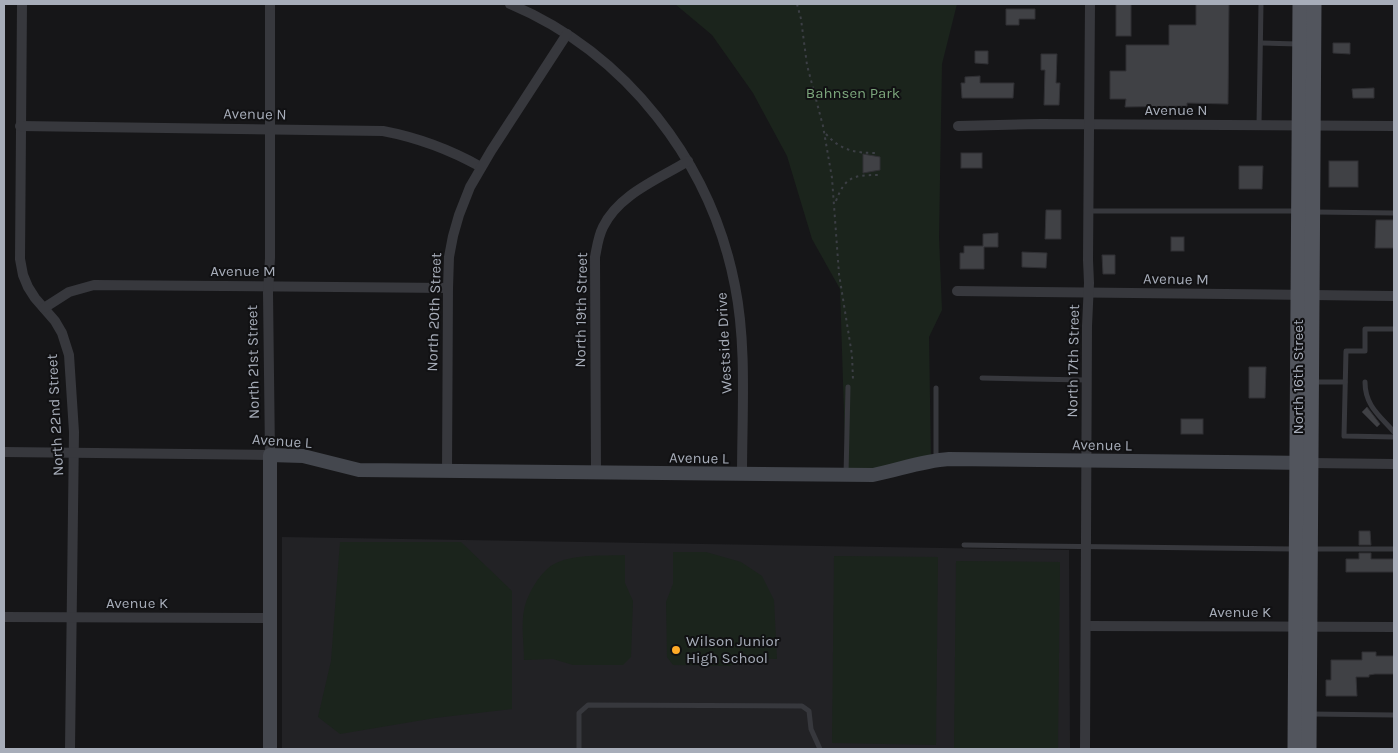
<svg xmlns="http://www.w3.org/2000/svg" width="1398" height="753" font-family="Karla,sans-serif">
  <rect width="100%" height="100%" fill="#161618"/>
  <polygon fill="#222225" points="282,537 1069,550 1070,749 282,749"/>
  <g fill="#1b241c">
    <polygon points="675,4 957,4 942,64 939,237 942,310 929,337 931,460 846,475 840,289 812,239 787,156 753,93 712,35"/>
    <polygon points="340,542 461,542 512,591 512,709 435,718 340,734 318,717 331,661"/>
    <polygon points="673,552 706,552 741,562 762,576 774,600 777,659 747,658 730,666 673,665 667,657 666,602 673,584"/>
    <path d="M625,555V583L633,601L631,657L623,665H573L553,659L524,660C524,644 521,625 524,610C527,594 541,570 556,563C576,554 604,556 625,555Z"/>
    <polygon points="834,556 938,557 936,745 832,743"/>
    <polygon points="956,561 1060,562 1058,749 954,748"/>
  </g>
  <g fill="#404145" stroke="#303034">
    <rect x="1116" y="4" width="15" height="32"/>
    <polygon points="1196,4 1229,4 1228,104 1187,103 1187,106 1125,107 1126,99 1110,99 1110,71 1126,71 1126,45 1169,45 1169,25 1196,25"/>
    <polygon points="1006,9 1035,9 1035,19 1019,19 1019,25 1006,25"/>
    <polygon points="1333,43 1350,43 1350,54 1333,53"/>
    <polygon points="975,51 988,51 988,64 975,63"/>
    <polygon points="1041,54 1057,54 1056,83 1060,83 1059,105 1044,105 1045,70 1041,70"/>
    <polygon points="980,76 980,83 1014,83 1013,98 962,98 961,83 965,83 965,77"/>
    <polygon points="1374,88 1374,98 1353,98 1352,89"/>
    <rect x="961" y="153" width="21" height="15"/>
    <polygon points="863,154 880,157 880,170 863,173"/>
    <rect x="1329" y="161" width="29" height="26"/>
    <polygon points="1239,166 1263,166 1262,189 1239,189"/>
    <polygon points="1046,210 1061,210 1061,239 1045,239"/>
    <polygon points="1376,220 1394,220 1394,248 1375,248"/>
    <polygon points="998,233 998,247 984,247 984,269 960,269 960,253 964,253 964,246 983,246 983,234"/>
    <rect x="1171" y="237" width="13" height="14"/>
    <polygon points="1022,252 1047,253 1046,268 1022,267"/>
    <polygon points="1102,255 1115,255 1115,274 1103,274"/>
    <polygon points="1249,367 1266,367 1265,398 1249,398"/>
    <polygon points="1367,407 1380,424 1377,427 1362,412"/>
    <rect x="1181" y="419" width="22" height="15"/>
    <polygon points="1359,531 1370,531 1371,545 1359,545"/>
    <polygon points="1359,553 1371,553 1371,559 1394,559 1394,572 1346,572 1346,559 1359,559"/>
    <polygon points="1362,652 1376,652 1376,656 1394,656 1394,674 1375,674 1369,675 1369,677 1356,677 1357,696 1326,696 1326,680 1331,680 1331,660 1362,660"/>
  </g>
  <g fill="none" stroke-linecap="round" stroke-linejoin="round">
    <g stroke="#3c3f45" stroke-width="2" stroke-dasharray="2.5 4" stroke-linecap="butt">
      <polyline points="797,4 801,19 807,65 823,126 832,178 839,274 852,355 853,380"/>
      <path d="M826,134C841,151 856,153 877,153"/>
      <path d="M836,201C845,177 853,175 878,175"/>
    </g>
    <g stroke="#37383d" stroke-width="5">
      <polyline points="1261,43 1298,44"/>
      <polyline points="1259,125 1261,4"/>
      <polyline points="1089,211 1296,211"/>
      <polyline points="1315,212 1394,213"/>
      <polyline points="1394,329 1365,329 1365,351 1346,351 1344,436 1394,437"/>
      <polyline points="982,378 1087,380"/>
      <polyline points="1313,382 1345,382"/>
      <path d="M1365,382C1365,406 1380,416 1394,432"/>
      <polyline points="936,459 936,388"/>
      <polyline points="846,475 848,387"/>
      <polyline points="964,545 1294,549"/>
      <polyline points="1312,549 1394,549"/>
      <polyline points="1311,714 1394,715"/>
      <polyline points="579,749 579,713 588,705 802,706 809,711 811,729 820,749"/>
    </g>
    <g stroke="#37383d" stroke-width="10">
      <polyline points="22,4 20,259 23,275 28,287 35,298 55,321 62,333 69,355 74,432 70,749"/>
      <path d="M510,4C626,53 711,162 735,286C747,346 742,413 742,475"/>
      <path d="M20,126L383,131C420,138 449,149 481,167"/>
      <polyline points="958,126 1041,124 1394,126"/>
      <polyline points="957,291 1394,296"/>
      <polyline points="44,308 69,292 94,285 448,288"/>
      <polyline points="4,452 270,455 268,293 270,258 270,4"/>
      <polyline points="1311,463 1394,464"/>
      <polyline points="447,471 448,288 449,257 453,236 459,215 470,187 491,151 567,34"/>
      <path d="M596,473L595,257C597,247 598,237 603,227C619,194 659,179 688,161"/>
      <polyline points="4,617 270,618"/>
      <polyline points="1086,626 1394,627"/>
      <polyline points="1085,749 1087,326 1089,283 1088,260 1090,4"/>
    </g>
    <path stroke="#44474e" stroke-width="14" d="M270,749V455L303,456L359,470L873,475C899,470 921,461 949,459L1308,463"/>
    <g stroke="#52555d" stroke-width="15">
      <polyline points="1295,749 1300,4"/>
      <polyline points="1309,749 1314,4"/>
    </g>
  </g>
  <circle fill="#ffab27" stroke="#111113" stroke-width="2" cx="676" cy="650" r="5"/>
  <g text-anchor="middle" dominant-baseline="central" stroke-width="4" stroke-linejoin="round" paint-order="stroke">
    <g font-size="15" fill="#7ca67c" stroke="#111113">
      <text x="853" y="93">Bahnsen Park</text>
    </g>
    <g font-size="15" fill="#a7adb9" stroke="#111113">
      <text x="1176" y="110">Avenue N</text>
      <text transform="translate(255 114) rotate(1)">Avenue N</text>
      <text x="243" y="271">Avenue M</text>
      <text transform="translate(1176 279) rotate(1)">Avenue M</text>
      <text transform="translate(581 310) rotate(-89)">North 19th Street</text>
      <text transform="translate(434 312) rotate(-88)">North 20th Street</text>
      <text transform="translate(724 343) rotate(-93)">Westside Drive</text>
      <text transform="translate(1073 361) rotate(-89)">North 17th Street</text>
      <text transform="translate(253 362) rotate(-91)">North 21st Street</text>
      <text transform="translate(1298 377) rotate(-90)">North 16th Street</text>
      <text transform="translate(55 415) rotate(-93)">North 22nd Street</text>
      <text transform="translate(282 441) rotate(4)">Avenue L</text>
      <text transform="translate(1102 445) rotate(1)">Avenue L</text>
      <text transform="translate(699 458) rotate(1)">Avenue L</text>
      <text x="137" y="603">Avenue K</text>
      <text x="1240" y="612">Avenue K</text>
    </g>
    <g font-size="15" fill="#a7adb9" stroke="#111113" text-anchor="start">
      <text x="686" y="641">Wilson Junior<tspan x="686" dy="17">High School</tspan></text>
    </g>
  </g>
  <rect width="1398" height="753" fill="none" stroke="#a7adb9" stroke-width="10"/>
</svg>
